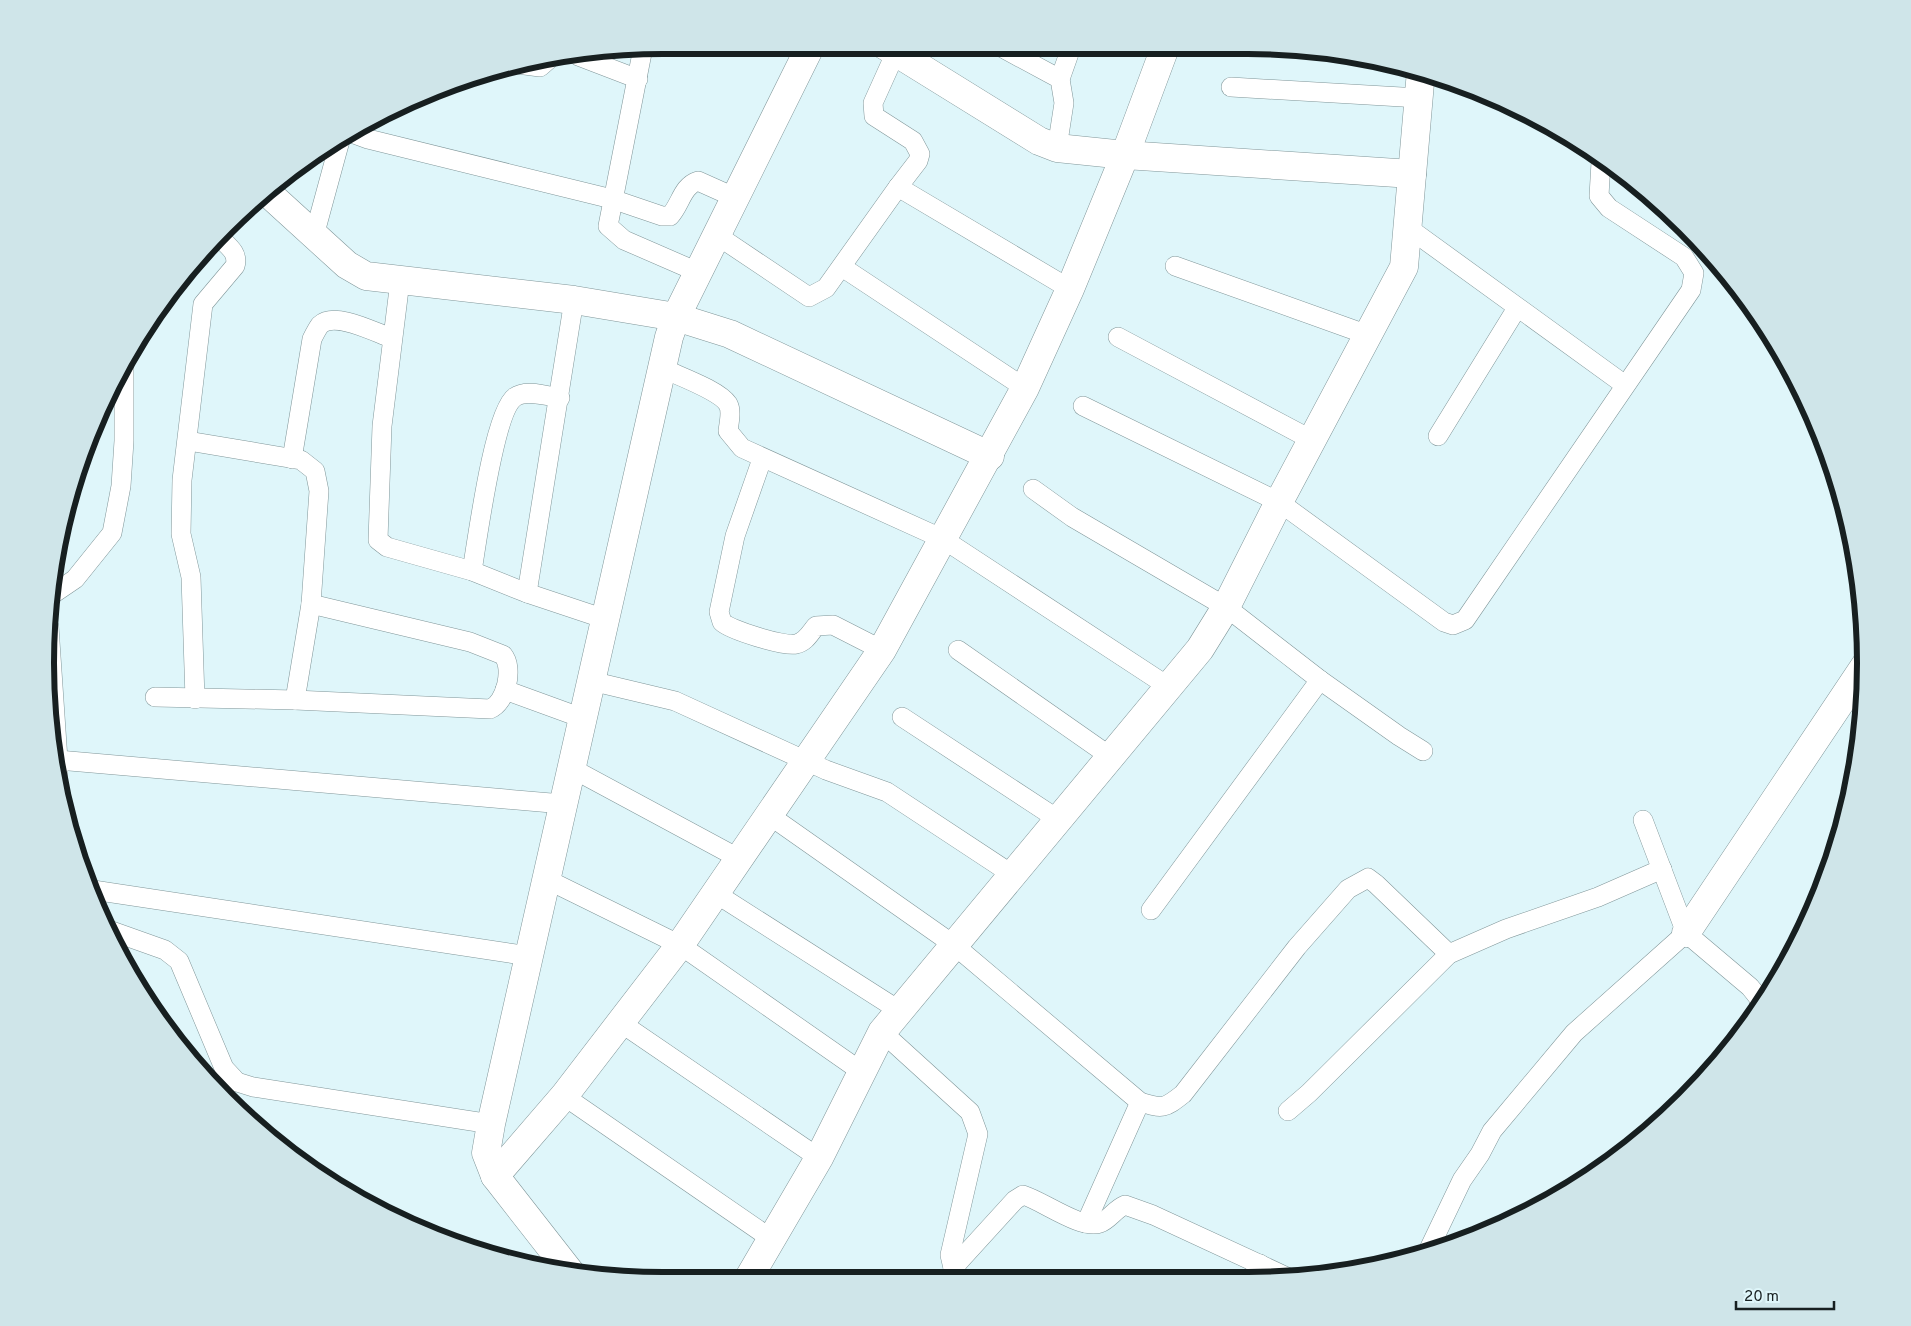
<svg xmlns="http://www.w3.org/2000/svg" width="1911" height="1326" font-family="Overpass,sans-serif">
  <rect width="100%" height="100%" fill="#dff6fa"/>
  <g fill="none" stroke-linecap="round" stroke-linejoin="round">
    <g stroke="#809699" stroke-width="20">
      <g id="lane">
        <polyline points="997,45 1060,79 1064,103 1057,148"/>
        <polyline points="643,48 608,226 624,240 700,273"/>
        <polyline points="896,52 873,103 874,116 913,141 920,154 918,161 898,187 1070,289"/>
        <polyline points="578,56 638,79"/>
        <polyline points="517,64 540,67 548,60"/>
        <polyline points="1060,79 1072,45"/>
        <polyline points="1231,87 1419,98"/>
        <path d="M349,132L368,139L612,199L662,216H670C681,204 682,186 698,181L736,198"/>
        <polyline points="1407,227 1625,385"/>
        <polyline points="314,236 341,137"/>
        <polyline points="718,236 809,297 826,288 898,187"/>
        <polyline points="1175,266 1368,335"/>
        <polyline points="842,267 1025,388"/>
        <polyline points="400,281 382,426 378,540 387,547 472,571 527,593 605,619"/>
        <polyline points="1118,337 1312,440"/>
        <path d="M662,368C678,376 719,390 728,404C732,411 729,423 728,431L742,448L943,539L1169,687"/>
        <polyline points="1083,406 1279,502 1444,622 1453,625 1465,620 1691,290 1694,273 1684,257 1609,208 1599,196 1601,162"/>
        <polyline points="1438,436 1517,308"/>
        <polyline points="188,441 301,460 315,471 319,491 311,604 295,700"/>
        <path d="M292,459L312,339C314,335 317,329 320,325C335,311 374,332 391,338"/>
        <path d="M762,459L735,536L719,612L722,622C730,630 785,647 796,644C806,642 810,633 816,626L833,625L882,650"/>
        <polyline points="1033,489 1072,517 1226,607 1320,680 1399,736 1423,751"/>
        <path d="M472,571C477,542 494,411 515,397C526,389 547,396 560,398"/>
        <polyline points="527,593 574,300"/>
        <polyline points="50,596 75,579 112,533 121,486 124,441 124,362"/>
        <polyline points="49,627 58,760 58,786"/>
        <polyline points="958,650 1111,757"/>
        <polyline points="591,681 675,701 826,770 887,792 1013,875"/>
        <polyline points="505,690 582,718"/>
        <path d="M155,697L295,700L490,709C506,703 514,668 503,655L470,642L311,604"/>
        <path d="M195,699L191,577L181,534L182,480L203,304L235,266C239,253 228,246 219,237"/>
        <polyline points="902,717 1059,820"/>
        <polyline points="58,760 563,804"/>
        <polyline points="571,768 740,859"/>
        <path d="M769,815L954,945L1140,1102C1163,1109 1164,1109 1183,1094L1297,947L1348,889L1368,878L1376,884L1449,954"/>
        <polyline points="1643,820 1686,933 1750,987 1758,997 1761,1008"/>
        <polyline points="546,879 680,945 862,1072"/>
        <polyline points="93,890 529,956"/>
        <polyline points="715,893 900,1011"/>
        <polyline points="1151,910 1320,680"/>
        <polyline points="106,929 165,950 179,961 224,1068 237,1082 253,1087 491,1124"/>
        <polyline points="621,1023 819,1158"/>
        <polyline points="882,1032 970,1112 978,1134 950,1255 953,1268 963,1281"/>
        <polyline points="564,1096 773,1240"/>
        <polyline points="1288,1111 1309,1093 1449,954 1506,929 1598,897 1662,869"/>
        <polyline points="1086,1223 1140,1102"/>
        <polyline points="1429,1249 1462,1180 1480,1154 1492,1131 1574,1033 1686,933"/>
        <path d="M953,1268L1015,1200L1023,1195C1043,1201 1081,1230 1100,1223C1109,1220 1115,1209 1125,1205L1153,1215L1287,1277"/>
        <polyline points="1250,1281 1260,1264"/>
      </g>
    </g>
    <g stroke="#809699" stroke-width="29">
      <g id="street">
        <polyline points="884,45 1039,141 1057,148 1125,155 1412,174"/>
        <polyline points="269,194 347,265 366,276 574,300 676,317 730,334 990,456"/>
        <polyline points="1686,933 1866,664"/>
        <polyline points="495,1176 564,1096 680,945 882,650 1025,388 1070,289 1125,155 1166,45"/>
        <polyline points="570,1272 495,1176 486,1153 491,1124 669,337 676,317 811,45"/>
        <polyline points="747,1281 819,1158 882,1032 1200,649 1226,607 1279,502 1404,267 1421,71"/>
      </g>
    </g>
    <use href="#lane" stroke="#fff" stroke-width="19"/>
    <use href="#street" stroke="#fff" stroke-width="28"/>
  </g>
  <path d="M0 0H1911V1326H0ZM663 54H1248A609 609 0 0 1 1857 663V663A609 609 0 0 1 1248 1272H663A609 609 0 0 1 54 663V663A609 609 0 0 1 663 54Z" fill="#cfe5e9" fill-rule="evenodd"/>
  <path fill="none" stroke="#171f20" stroke-width="6" d="M663 54H1248A609 609 0 0 1 1857 663V663A609 609 0 0 1 1248 1272H663A609 609 0 0 1 54 663V663A609 609 0 0 1 663 54Z"/>
  <path d="M1736 1301v8h98v-8" fill="none" stroke="#171f20" stroke-width="2.5"/>
  <text x="1744" y="1301" font-size="15" fill="#171f20" stroke="#dff6fa" stroke-width="4" paint-order="stroke">20 m</text>
</svg>
